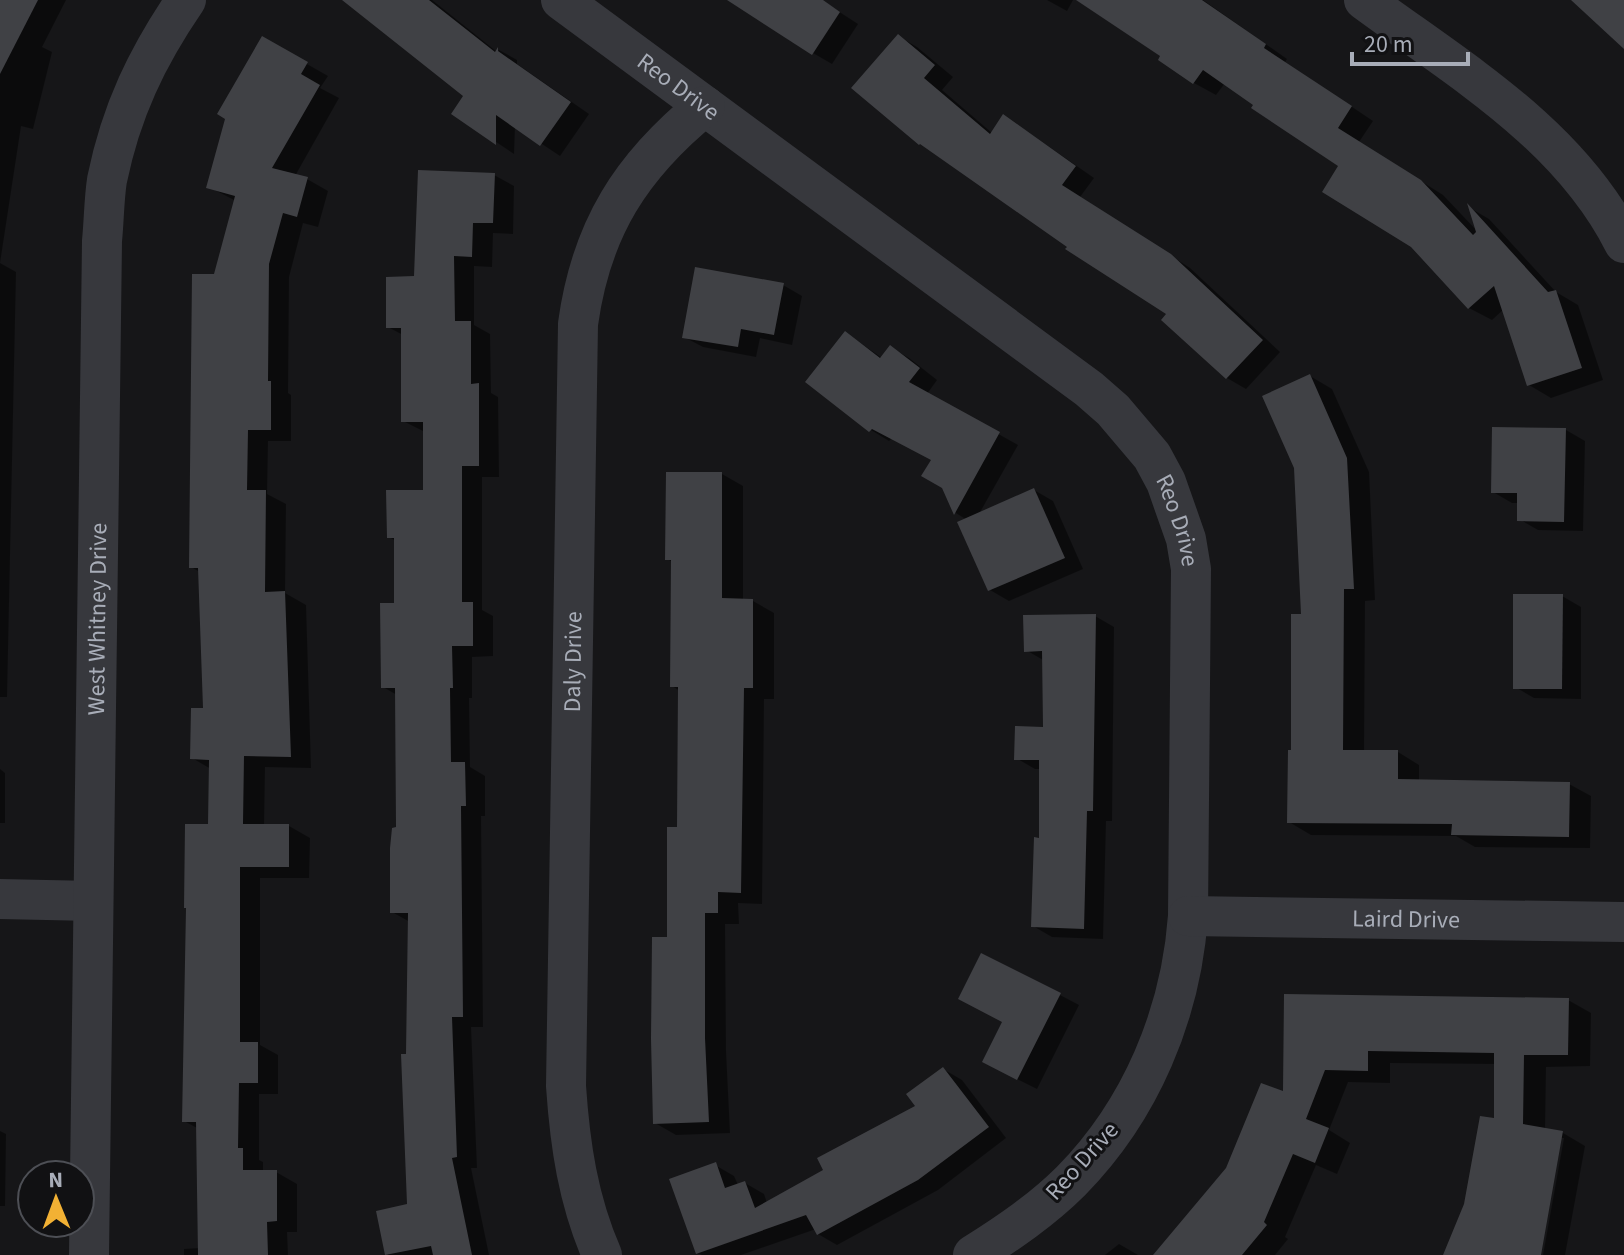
<svg xmlns="http://www.w3.org/2000/svg" width="1624" height="1255" font-family="'Source Sans 3',sans-serif">
  <rect width="100%" height="100%" fill="#161618"/>
  <g fill="#0007">
    <polygon points="0,0 66,0 42,47 52,52 33,129 21,126 0,263"/>
    <polygon points="346,0 432,0 497,52 499,50 517,60 517,64 589,114 560,156 515,126 514,154 453,113 466,96"/>
    <polygon points="745,0 821,0 858,24 832,64 813,53"/>
    <polygon points="1047,0 1073,0 1067,11"/>
    <polygon points="1080,0 1203,0 1287,59 1285,62 1373,121 1359,142 1443,195 1479,233 1470,208 1489,219 1556,292 1578,305 1603,380 1551,398 1529,385 1504,309 1492,320 1469,308 1341,165 1225,83 1216,95 1194,83 1163,56"/>
    <polygon points="898,36 917,47 953,77 942,90 992,133 1022,128 1094,178 1080,197 1190,268 1280,352 1246,389 1227,378 1164,319 1169,314 939,155"/>
    <polygon points="263,39 328,76 320,88 339,98 295,176 307,179 328,191 318,227 303,223 289,277 288,393 291,395 291,441 268,441 267,494 286,504 285,593 306,605 311,768 265,767 264,826 289,826 310,838 309,878 260,878 260,1045 278,1055 278,1094 259,1094 259,1160 263,1162 263,1172 276,1172 297,1184 297,1232 287,1232 288,1255 184,1255 184,1249 200,1248 199,1129 184,1121 210,826 211,769 192,758 205,710 200,572 191,567 216,276 236,201 209,187"/>
    <polygon points="494,175 514,186 513,234 493,233 492,267 474,266 474,325 490,334 491,393 498,397 499,477 482,477 482,610 493,616 493,656 472,657 472,698 469,698 470,767 485,776 485,816 481,816 483,1027 471,1027 477,1168 471,1168 489,1255 388,1255 378,1212 409,1206 410,922 392,912 398,829 397,695 383,687 396,605 396,541 389,537 425,492 425,432 403,421 403,335 388,327 416,278"/>
    <polygon points="0,263 16,272 7,697 0,697"/>
    <polygon points="783,285 802,296 792,345 760,338 756,357 703,347 684,337"/>
    <polygon points="846,333 882,358 890,347 909,358 937,380 927,394 1018,445 979,514 1034,490 1053,501 1083,569 1009,601 990,590 967,520 956,513 933,460 892,438 889,441 871,430"/>
    <polygon points="1310,376 1332,389 1369,472 1375,600 1365,601 1364,752 1398,752 1419,765 1419,782 1569,784 1591,796 1590,848 1475,847 1456,836 1311,835 1289,822 1303,616"/>
    <polygon points="1566,430 1585,441 1583,531 1538,530 1519,519 1519,503 1512,503 1493,492"/>
    <polygon points="722,474 743,486 743,601 753,601 774,613 774,699 764,699 762,904 738,903 739,924 725,924 726,1051 730,1133 676,1135 655,1123 679,829 680,691 672,686 673,562 667,559"/>
    <polygon points="1562,596 1581,607 1581,699 1534,698 1515,687"/>
    <polygon points="1095,616 1114,627 1112,821 1106,821 1103,939 1052,937 1033,926 1041,840 1041,769 1035,769 1016,758 1045,729 1043,660 1026,650"/>
    <polygon points="0,769 5,773 5,823 0,823"/>
    <polygon points="1060,995 1079,1005 1037,1089 1003,1072"/>
    <polygon points="1286,996 1568,1000 1591,1013 1590,1066 1546,1067 1545,1130 1563,1133 1585,1146 1565,1255 1543,1255 1564,1138 1560,1138 1539,1255 1445,1255 1496,1121 1496,1064 1390,1063 1390,1083 1348,1082 1329,1130 1350,1143 1337,1174 1316,1165 1285,1237 1288,1239 1275,1255 1155,1255 1228,1169 1285,1094"/>
    <polygon points="943,1069 962,1080 1006,1138 938,1190 837,1245 818,1234 816,1229 741,1255 702,1255 697,1253 715,1165 734,1176 738,1185 745,1183 764,1194 767,1203 826,1171 918,1107"/>
    <polygon points="0,1131 6,1134 5,1206 0,1206"/>
    <polygon points="1119,1244 1138,1255 1105,1255"/>
  </g>
  <g fill="#404145">
    <polygon points="0,0 38,0 0,74"/>
    <polygon points="342,0 429,0 495,52 498,47 498,51 571,102 540,146 496,115 496,145 451,114 463,96"/>
    <polygon points="727,0 823,0 840,12 812,55"/>
    <polygon points="1076,0 1202,0 1266,44 1264,48 1352,106 1338,128 1421,180 1473,235 1476,232 1467,203 1548,292 1556,290 1582,368 1527,386 1494,286 1468,309 1411,247 1322,192 1338,166 1251,108 1253,105 1203,70 1193,84 1158,60 1160,56"/>
    <polygon points="1571,0 1624,0 1624,49"/>
    <polygon points="898,34 935,65 924,78 990,134 1003,114 1076,166 1062,185 1171,254 1263,340 1226,379 1161,320 1166,314 1065,249 1067,247 920,144 919,145 851,88"/>
    <polygon points="262,36 308,62 301,74 320,85 272,168 308,177 297,217 283,213 269,264 268,381 271,381 271,430 248,430 247,490 266,490 265,592 285,591 291,757 244,756 243,824 289,824 289,867 240,867 240,1042 258,1042 258,1083 239,1083 238,1148 243,1148 243,1170 277,1170 277,1221 267,1222 268,1255 198,1255 196,1122 182,1122 186,908 184,908 185,824 208,824 209,760 190,759 191,708 203,708 198,568 189,568 192,274 214,274 235,196 206,188 225,119 217,114"/>
    <polygon points="418,170 495,173 493,223 473,223 472,257 454,256 455,321 471,321 471,384 479,383 479,466 462,466 462,602 473,602 473,646 452,646 453,688 450,688 451,762 465,762 466,806 461,806 463,1017 452,1017 457,1157 452,1158 472,1255 433,1255 431,1246 385,1255 376,1211 407,1204 401,1054 406,1054 408,913 390,913 390,848 392,828 396,827 395,688 381,688 380,603 394,603 394,538 387,538 386,490 423,490 423,422 401,422 401,328 386,328 386,277 414,276"/>
    <polygon points="695,267 784,283 774,335 741,329 738,347 682,338"/>
    <polygon points="845,331 880,358 890,345 920,368 909,382 1000,432 954,515 942,488 921,476 931,460 872,429 869,432 805,382"/>
    <polygon points="1310,374 1347,458 1354,589 1344,589 1343,750 1398,750 1398,779 1570,782 1569,837 1451,835 1452,824 1287,823 1288,750 1291,750 1291,614 1301,614 1294,468 1262,396"/>
    <polygon points="1492,427 1566,428 1564,522 1517,521 1517,493 1491,493"/>
    <polygon points="666,472 722,472 722,598 753,599 753,688 744,688 741,893 718,892 718,913 705,913 705,1038 709,1122 653,1124 651,1039 652,937 667,937 667,827 677,827 678,687 670,687 671,560 665,560"/>
    <polygon points="1034,488 1065,558 988,591 957,522"/>
    <polygon points="1513,594 1563,594 1562,689 1513,689"/>
    <polygon points="1096,614 1093,811 1087,811 1084,929 1031,927 1034,837 1039,838 1039,760 1014,760 1015,726 1043,727 1042,651 1024,652 1023,615"/>
    <polygon points="981,953 1061,993 1017,1080 982,1062 1002,1022 958,999"/>
    <polygon points="1284,994 1569,998 1568,1055 1524,1055 1523,1124 1563,1131 1541,1255 1443,1255 1464,1204 1480,1116 1494,1118 1494,1053 1368,1051 1368,1071 1325,1070 1306,1119 1329,1128 1315,1163 1293,1154 1264,1222 1267,1225 1242,1255 1153,1255 1226,1168 1261,1083 1283,1091"/>
    <polygon points="943,1067 989,1127 918,1180 817,1235 806,1215 696,1254 669,1179 716,1162 725,1188 745,1181 755,1208 823,1170 817,1158 915,1106 906,1094"/>
  </g>
  <g fill="none" stroke-linecap="round" stroke-linejoin="round">
    <g stroke="#37383d" stroke-width="40">
      <path id="s1" d="M561,0L1089,389L1113,410L1152,456L1166,482L1186,539L1191,569L1188,916C1181,1014 1141,1110 1071,1181C1042,1210 1008,1233 973,1255"/>
      <path d="M1364,0C1459,70 1569,134 1624,243"/>
      <polyline points="0,899 93,901"/>
      <path id="s2" d="M1188,916L1624,922"/>
      <path id="s3" d="M89,1255L102,241C104,221 104,199 107,180C121,111 147,57 186,0"/>
      <path id="s4" d="M602,1255C578,1200 570,1145 566,1086L578,324C591,229 631,166 705,106"/>
    </g>
  </g>
  <g text-anchor="middle" dominant-baseline="central" stroke-width="6" stroke-linejoin="round" paint-order="stroke">
    <g font-size="24" fill="#a8adb8" stroke="#111113">
      <text stroke="none"><textPath href="#s1" startOffset="146">Reo Drive</textPath></text>
      <text stroke="none"><textPath href="#s1" startOffset="818">Reo Drive</textPath></text>
      <text stroke="none"><textPath href="#s3" startOffset="636">West Whitney Drive</textPath></text>
      <text stroke="none"><textPath href="#s4" startOffset="598">Daly Drive</textPath></text>
      <text stroke="none"><textPath href="#s2" startOffset="218">Laird Drive</textPath></text>
      <text transform="translate(1082 1161) rotate(-48)">Reo Drive</text>
    </g>
  </g>
  <g transform="translate(56 1199) rotate(359)"><circle r="38" fill="#111113" stroke="#4d4f55" stroke-width="2"/>
  <path d="M0-6L14 30L0 20L-14 30Z" fill="#f2b134"/>
  <text y="-12" font-size="22" font-weight="bold" text-anchor="middle" fill="#a8adb8">N</text>
  </g>
  <path d="M1352 52v12h116v-12" fill="none" stroke="#a8adb8" stroke-width="4"/>
  <text x="1364" y="52" font-size="24" fill="#a8adb8" stroke="#111113" stroke-width="6" paint-order="stroke">20 m</text>
</svg>
